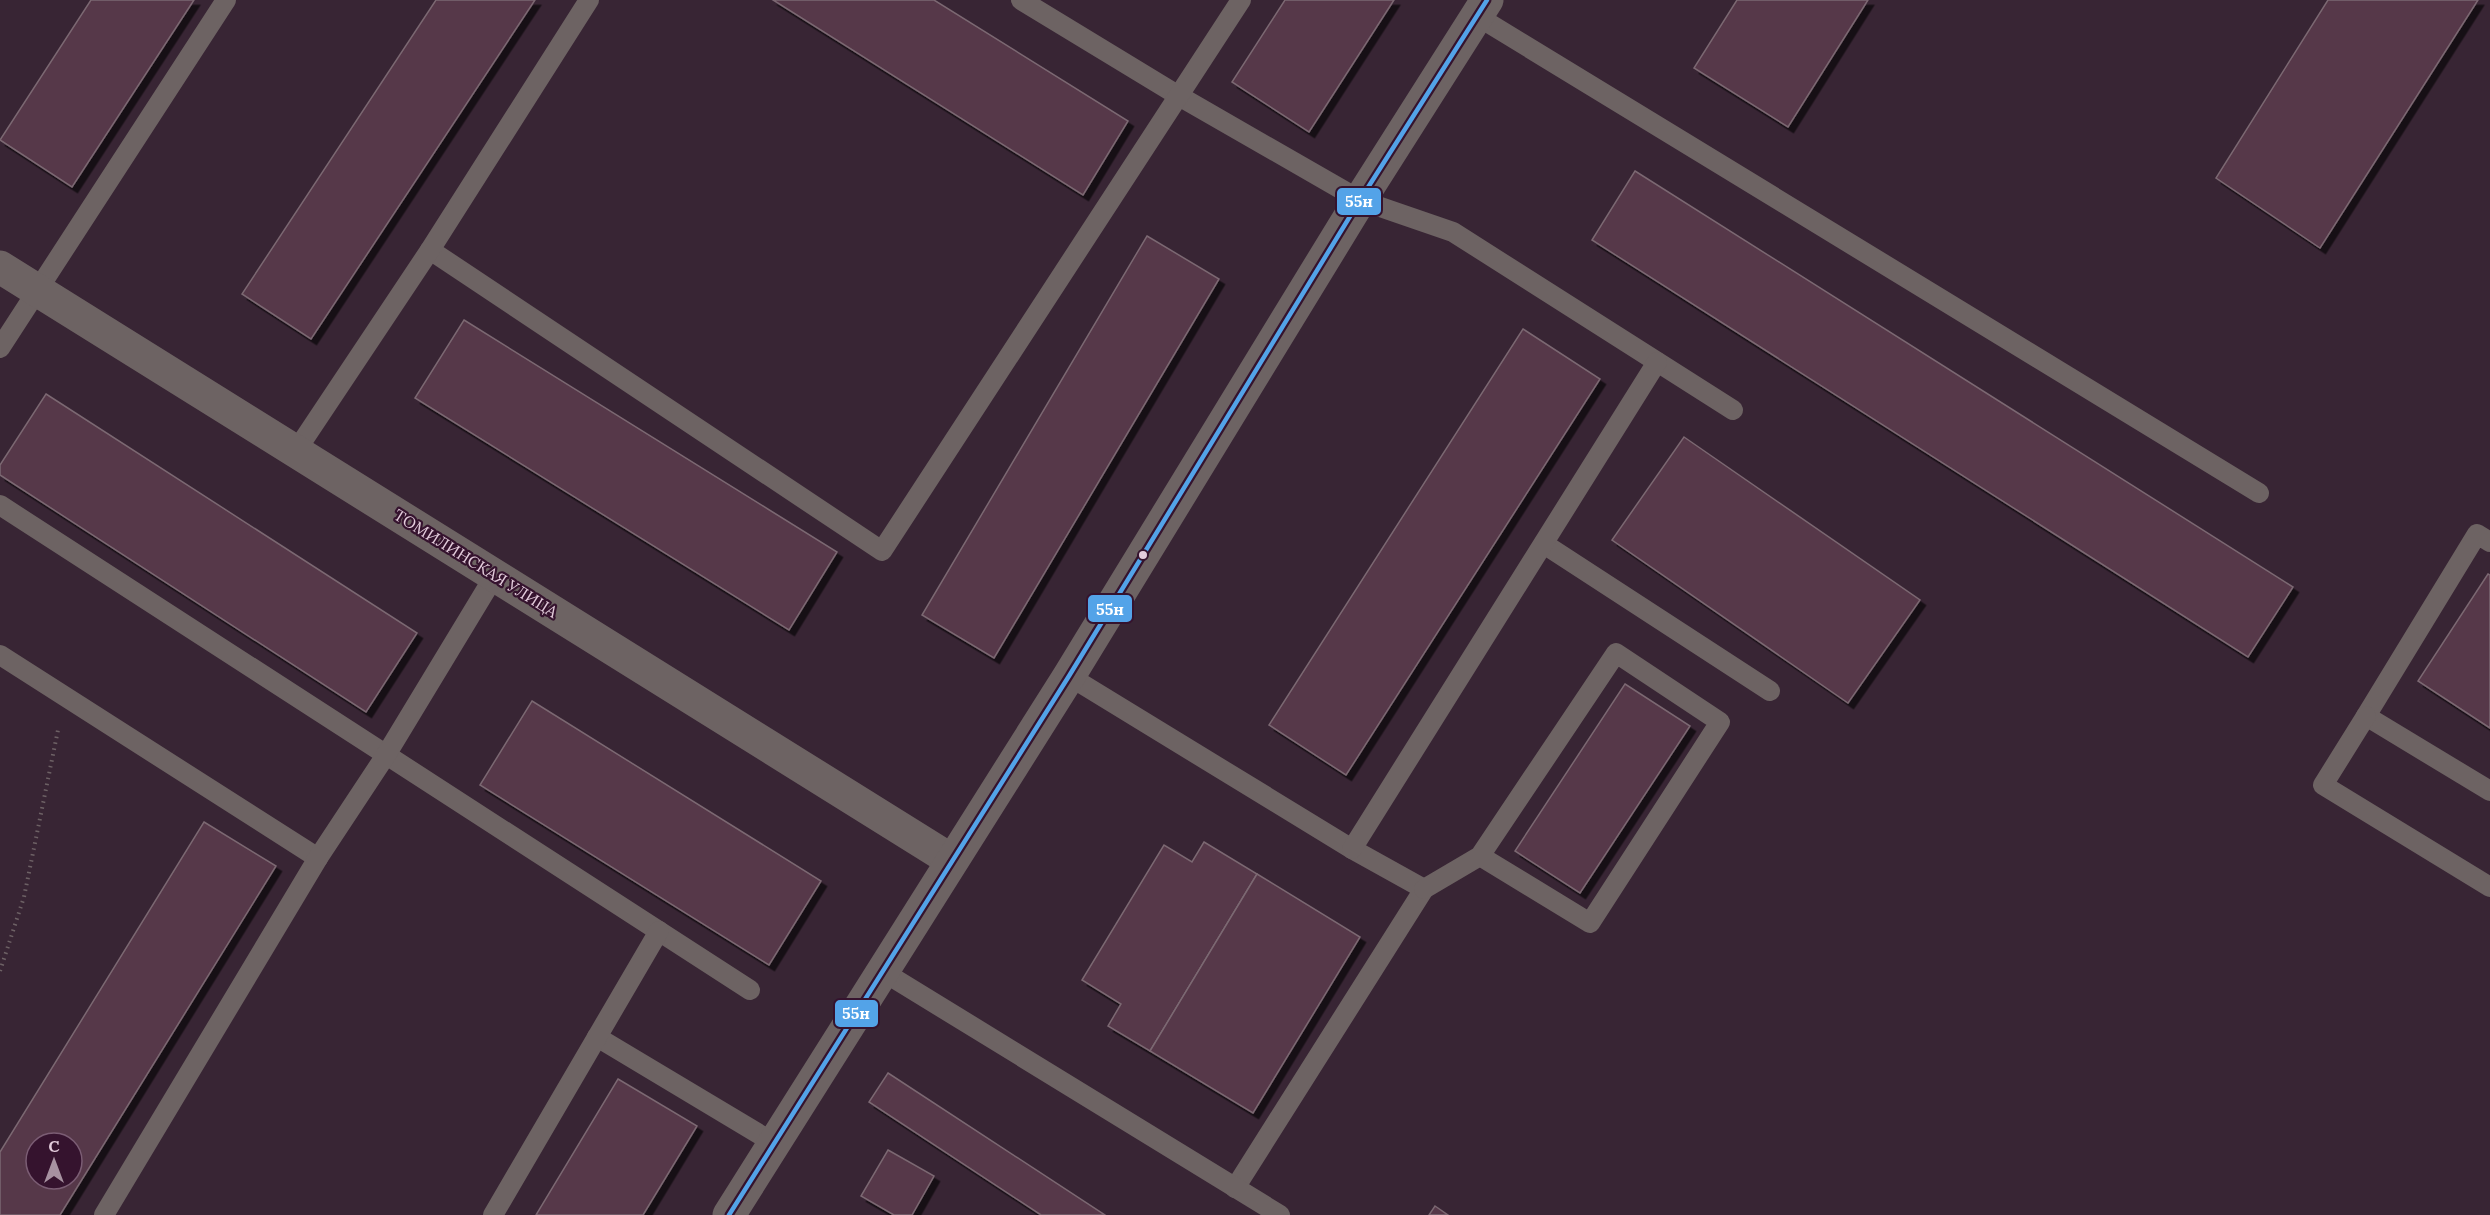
<svg xmlns="http://www.w3.org/2000/svg" width="2490" height="1215" font-family="Lora,serif">
  <defs>
    <filter id="shadow"><feDropShadow dx="5.5" dy="5.5" stdDeviation="0" flood-color="#0009"/></filter>
  </defs>
  <rect width="100%" height="100%" fill="#382534"/>
  <g fill="#563748" stroke="#7b6872" stroke-width="1.5" fill-rule="evenodd" filter="url(#shadow)">
    <polygon points="91,0 194,0 72,187 0,140"/>
    <polygon points="436,0 535,0 311,339 242,294"/>
    <polygon points="773,0 934,0 1128,121 1083,195"/>
    <polygon points="1285,0 1394,0 1309,132 1232,82"/>
    <polygon points="1737,0 1868,0 1788,127 1694,68"/>
    <polygon points="2328,0 2478,0 2320,248 2216,178"/>
    <polygon points="1635,171 2293,587 2248,657 1592,240"/>
    <polygon points="1147,236 1219,279 994,658 922,615"/>
    <polygon points="464,320 837,552 789,630 415,398"/>
    <polygon points="1523,329 1600,379 1346,775 1269,725"/>
    <polygon points="46,394 417,633 366,712 0,475 0,465"/>
    <polygon points="1684,437 1920,600 1848,703 1612,540"/>
    <polygon points="2488,574 2490,575 2490,728 2418,681"/>
    <polygon points="1625,684 1690,726 1580,893 1515,851"/>
    <polygon points="532,701 821,881 769,965 480,785"/>
    <path d="M204,822L276,866L60,1215H0V1152ZM36,1143H72V1179H36Z"/>
    <polygon points="1204,842 1257,874 1150,1051 1108,1026 1121,1004 1082,980 1164,845 1192,862"/>
    <polygon points="1257,874 1360,937 1253,1113 1150,1051"/>
    <polygon points="888,1073 1105,1215 1041,1215 869,1102"/>
    <polygon points="618,1079 697,1126 643,1215 536,1215"/>
    <polygon points="888,1150 934,1176 912,1215 894,1215 861,1196"/>
    <polygon points="1435,1206 1448,1215 1429,1215"/>
  </g>
  <g fill="none" stroke-linecap="round" stroke-linejoin="round">
    <polyline stroke="#6d6165" stroke-width="4" stroke-dasharray="1.5 4.5" stroke-linecap="butt" points="0,971 24,897 58,730"/>
    <g stroke="#6d6363" stroke-width="20">
      <polyline points="1021,0 1179,96 1360,200 1453,232 1733,410"/>
      <polyline points="1477,16 2259,493"/>
      <polyline points="430,250 882,551 1241,0"/>
      <polyline points="0,348 226,0"/>
      <polyline points="296,451 430,250 589,0"/>
      <polyline points="0,505 750,990"/>
      <polyline points="2490,542 2477,534 2366,716 2490,791"/>
      <polyline points="1544,544 1770,691"/>
      <polyline points="0,655 318,858"/>
      <polyline points="1069,676 1352,849 1424,889 1235,1188"/>
      <polyline points="2366,716 2323,785 2490,887"/>
      <polyline points="1352,849 1657,362"/>
      <polyline points="1424,889 1480,856 1616,653 1720,722 1590,923 1480,856"/>
      <polyline points="882,971 1280,1215"/>
      <polyline points="597,1037 774,1143"/>
      <polyline points="104,1215 318,858 386,755 495,575"/>
      <polyline points="493,1215 659,931"/>
    </g>
    <g stroke="#6d6363" stroke-width="33">
      <polyline points="0,267 951,860"/>
      <polyline points="729,1215 1069,676 1360,200 1487,0"/>
    </g>
    <g stroke="#35132e" stroke-width="9">
      <polyline id="bus-1" points="729,1215 1069,676 1360,200 1487,0"/>
    </g>
    <use href="#bus-1" stroke="#53a3e8" stroke-width="4.5"/>
  </g>
  <circle fill="#e3ccdc" stroke="#35132e" stroke-width="2" cx="1143" cy="555" r="5"/>
  <g text-anchor="middle" dominant-baseline="central" stroke-width="4.5" stroke-linejoin="round" paint-order="stroke">
    <g font-size="16" fill="#e3ccdc" stroke="#35132e">
      <text transform="translate(476 563) rotate(32)">ТОМИЛИНСКАЯ УЛИЦА</text>
    </g>
  </g>
  <g stroke="#35132e" stroke-width="2">
    <rect x="1336" y="187" width="46" height="29" rx="6" fill="#53a3e8"/>
    <rect x="1087" y="594" width="46" height="29" rx="6" fill="#53a3e8"/>
    <rect x="834" y="999" width="45" height="29" rx="6" fill="#53a3e8"/>
  </g>
  <g font-size="16" text-anchor="middle" font-weight="bold" fill="#fff">
    <text x="1359" y="207">55н</text>
    <text x="1110" y="615">55н</text>
    <text x="856" y="1019">55н</text>
  </g>
  <g transform="translate(54 1161)"><circle r="28" fill="#35132e" stroke="#7b5d74" stroke-width="1.5"/>
  <path d="M0-4.5L10 22L0 15L-10 22Z" fill="#a792a1"/>
  <text y="-9" font-size="16" font-weight="bold" text-anchor="middle" fill="#e3ccdc">С</text>
  </g>
</svg>
